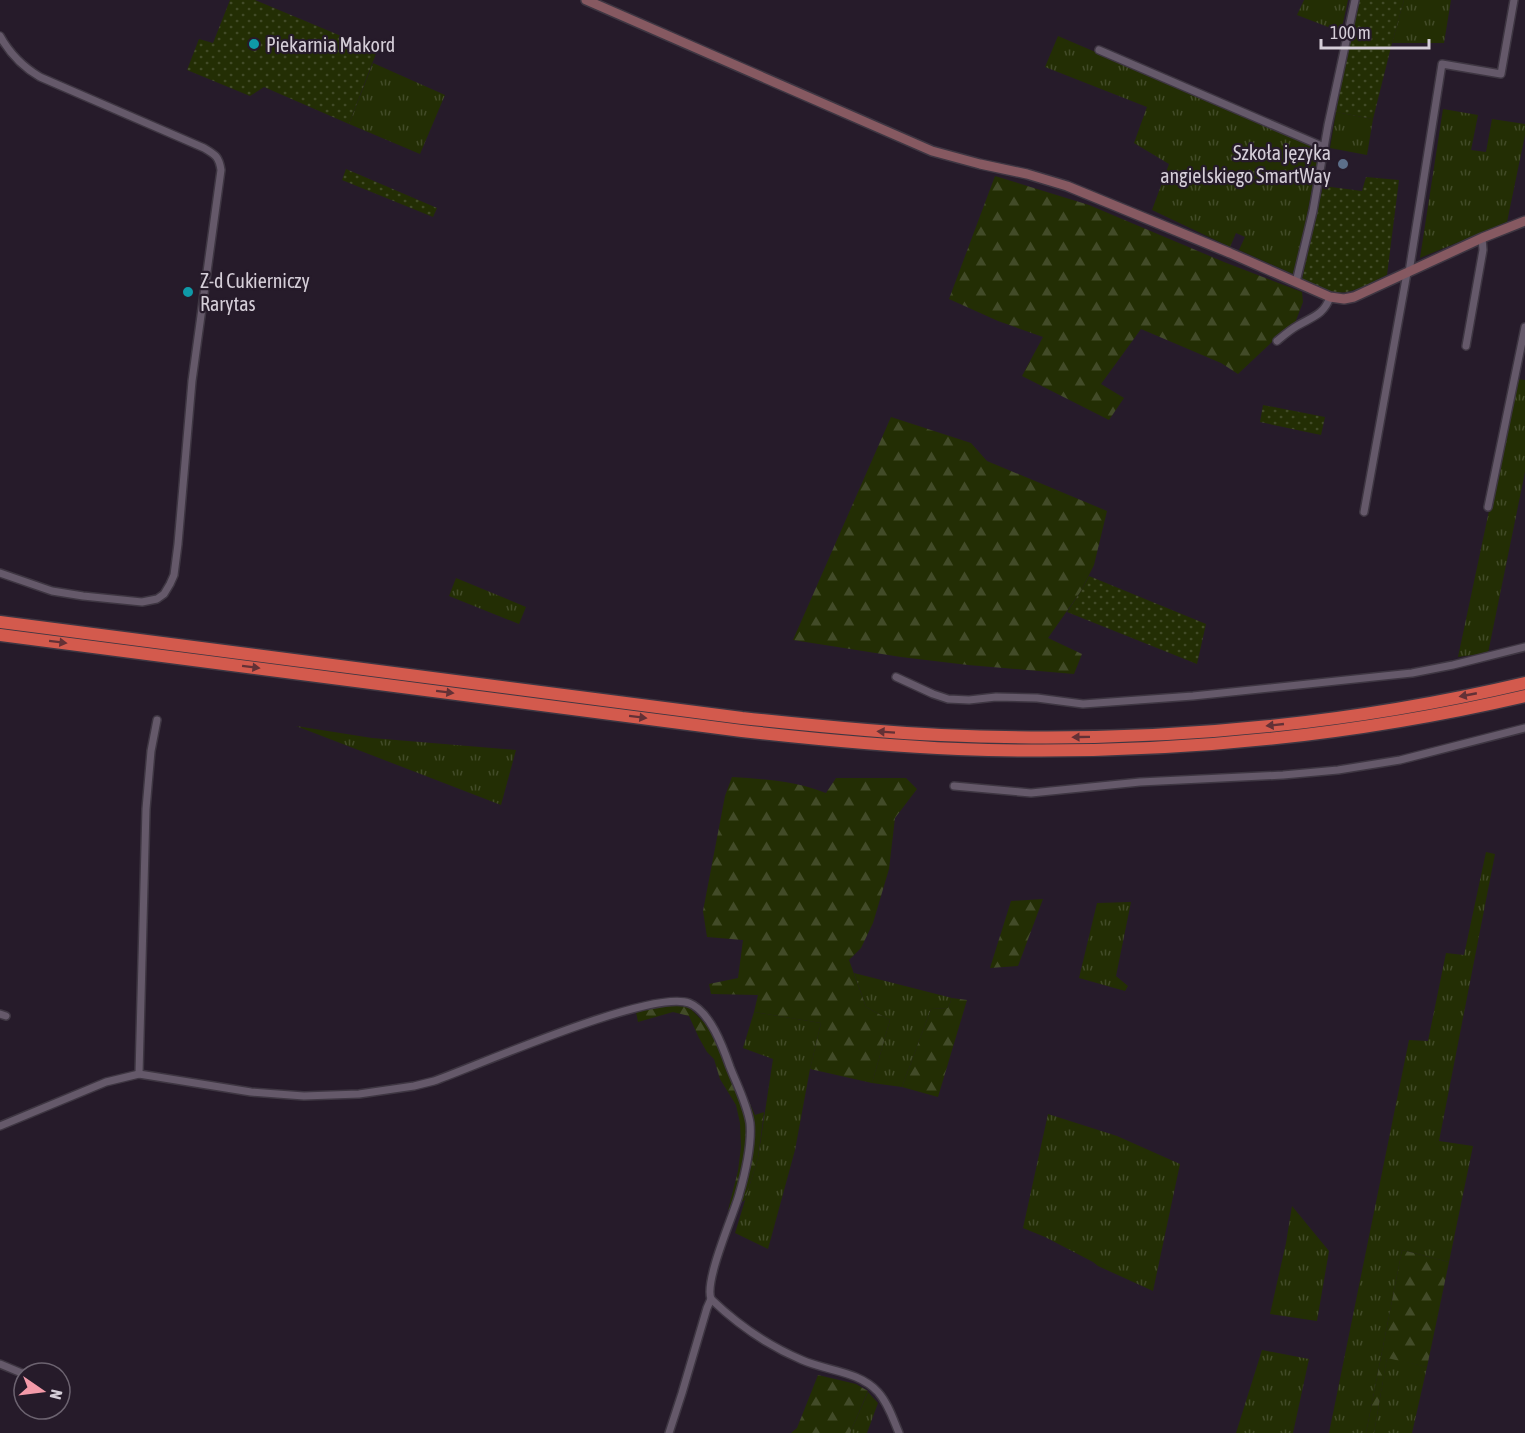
<svg xmlns="http://www.w3.org/2000/svg" width="1525" height="1433" font-family="'Asap Condensed',sans-serif">
  <defs>
    <pattern id="grass-tufts" width="24" height="20" patternUnits="userSpaceOnUse" patternTransform="scale(1.5)"><rect width="24" height="20" fill="#232e04"/><path d="M3 7l-1-3M5 7V3M7 7l1-3M15 17l-1-3M17 17v-4M19 17l1-3" fill="none" stroke="#424b28"/></pattern>
    <pattern id="forest-firs" width="22" height="20" patternUnits="userSpaceOnUse" patternTransform="scale(1.5)"><rect width="22" height="20" fill="#232e04"/><path d="M5 1l3.5 6h-7zM16 11l3.5 6h-7z" fill="#424b28"/></pattern>
    <pattern id="garden-dots" width="8" height="8" patternUnits="userSpaceOnUse" patternTransform="scale(1.5)"><rect width="8" height="8" fill="#232e04"/><path d="M2 2h.1M6 6h.1" fill="none" stroke="#424b28" stroke-width="1.8" stroke-linecap="round"/></pattern>
  </defs>
  <rect width="100%" height="100%" fill="#261b2a"/>
  <g fill="url(#grass-tufts)">
    <polygon points="1304,0 1348,0 1341,32 1297,15"/>
    <polygon points="1404,0 1451,0 1444,43 1392,43"/>
    <polygon points="1058,36 1320,148 1301,246 1293,274 1239,250 1245,237 1236,233 1230,247 1152,210 1169,164 1134,143 1147,107 1045,67"/>
    <polygon points="373,63 445,95 420,154 349,124"/>
    <polygon points="1443,109 1478,115 1471,150 1486,152 1492,119 1525,124 1525,135 1507,222 1420,258"/>
    <polygon points="1336,112 1373,119 1367,155 1330,148"/>
    <polygon points="1517,379 1525,380 1525,472 1488,653 1458,657"/>
    <polygon points="456,578 526,607 519,624 449,596"/>
    <polygon points="296,726 372,738 516,750 501,805"/>
    <polygon points="1486,852 1495,854 1439,1141 1473,1146 1449,1262 1402,1250 1366,1433 1329,1433 1409,1040 1428,1041 1446,953 1464,955"/>
    <polygon points="1131,902 1116,976 1128,986 1125,991 1079,978 1097,903"/>
    <polygon points="854,973 952,998 948,1008 931,1009 902,1087 872,1083 890,1020 866,1007"/>
    <polygon points="754,1012 821,1023 810,1069 795,1150 768,1249 735,1233 758,1158 773,1059 743,1048"/>
    <polygon points="1048,1114 1117,1136 1180,1164 1153,1291 1098,1266 1093,1262 1045,1237 1023,1228"/>
    <polygon points="1292,1206 1329,1251 1317,1321 1270,1314 1286,1243"/>
    <polygon points="1262,1350 1309,1359 1293,1433 1236,1433"/>
    <polygon points="1387,1357 1427,1367 1412,1433 1374,1433"/>
    <polygon points="868,1392 878,1403 867,1433 850,1433"/>
  </g>
  <g fill="url(#forest-firs)">
    <polygon points="995,176 1089,205 1224,262 1302,292 1303,302 1295,323 1273,341 1238,374 1221,363 1141,329 1101,384 1124,398 1109,420 1022,376 1043,337 998,321 949,299"/>
    <polygon points="891,417 971,443 987,461 1107,511 1094,565 1081,591 1048,638 1082,654 1074,674 968,665 901,657 793,640"/>
    <path d="M732,777C764,779 796,781 826,793L836,778H906L917,789L895,818L889,869L873,923L861,948L849,960L866,1007L890,1020L872,1083L810,1069L821,1023L754,1012L758,995L711,994L709,984L738,978L743,940L707,937L703,911L725,796Z"/>
    <polygon points="1043,899 1018,966 990,968 1011,901"/>
    <polygon points="952,998 967,1000 938,1097 902,1087 931,1009 948,1008"/>
    <polygon points="667,1005 689,1007 725,1044 736,1073 755,1115 764,1112 758,1158 745,1200 728,1210 738,1171 741,1147 740,1123 736,1105 720,1079 714,1059 707,1052 699,1038 689,1016 673,1012 638,1022 636,1012"/>
    <polygon points="1402,1250 1449,1262 1427,1367 1387,1358 1374,1433 1366,1433"/>
    <polygon points="818,1375 856,1384 868,1391 850,1433 791,1433 797,1428"/>
  </g>
  <g fill="url(#garden-dots)">
    <polygon points="230,0 255,0 377,51 349,124 264,87 250,96 187,70 199,39 213,43"/>
    <polygon points="1359,0 1404,0 1392,43 1373,119 1336,112 1349,43"/>
    <polygon points="346,169 437,208 433,217 342,180"/>
    <path d="M1366,177L1399,180L1387,275C1371,282 1351,296 1333,292C1322,291 1311,283 1302,279L1323,186L1362,191Z"/>
    <polygon points="1263,405 1325,417 1321,435 1260,422"/>
    <polygon points="1089,576 1206,624 1197,664 1067,612 1081,591"/>
  </g>
  <g fill="none" stroke-linecap="round" stroke-linejoin="round">
    <g stroke="#3e3642" stroke-width="10">
      <g id="street">
        <path d="M0,36C10,54 23,67 40,77L204,148C216,155 219,157 221,170L192,381L178,544L174,575L170,584L164,594L157,599L142,602L83,596L52,591L0,573"/>
        <polyline points="1099,50 1324,147"/>
        <polyline points="1409,272 1442,64 1501,74 1514,0"/>
        <polyline points="1296,282 1313,211 1328,125 1355,0"/>
        <path d="M1277,341C1283,336 1290,330 1297,326C1312,317 1324,315 1330,297"/>
        <polyline points="1466,346 1483,250 1482,238"/>
        <polyline points="1488,507 1525,327"/>
        <polyline points="1364,512 1407,273"/>
        <polyline points="896,677 933,694 948,699 969,700 996,697 1037,698 1083,704 1193,696 1412,673 1453,665 1525,647"/>
        <polyline points="954,786 1031,793 1140,782 1283,775 1338,770 1400,760 1525,728"/>
        <polyline points="0,1014 6,1016"/>
        <polyline points="139,1074 146,809 151,751 157,720"/>
        <path d="M0,1126L106,1082L139,1074L251,1092L304,1096L359,1094L414,1086L434,1081C479,1065 651,989 689,1003C710,1011 723,1047 730,1067C737,1085 747,1104 750,1123C752,1144 745,1174 739,1195C733,1216 704,1281 711,1299C737,1324 769,1346 802,1360C827,1371 859,1371 878,1392C888,1403 893,1419 899,1433"/>
        <polyline points="0,1364 24,1374"/>
        <polyline points="669,1433 682,1393 707,1308 711,1299"/>
      </g>
    </g>
    <g stroke="#3e3642" stroke-width="12">
      <polyline id="secondary" points="586,0 932,151 980,164 1027,174 1067,186 1230,253 1330,297 1344,299 1354,297 1482,238 1525,221"/>
    </g>
    <g stroke="#3e3642" stroke-width="15">
      <g id="highway">
        <path d="M0,622L742,718C808,725 874,732 941,735C1137,744 1334,728 1525,683"/>
        <path d="M0,635L742,731C814,739 886,746 958,749C1148,756 1340,739 1525,696"/>
      </g>
    </g>
    <use href="#street" stroke="#65596a" stroke-width="7"/>
    <use href="#secondary" stroke="#865961" stroke-width="9"/>
    <use href="#highway" stroke="#d35a4d" stroke-width="12"/>
  </g>
  <defs><path id="oneway-solid" d="M-6-.8H1V-3.2L6.5 0L1 3.2V.8H-6Z" transform="scale(1.5)"/></defs>
  <g fill="#633136">
    <use href="#oneway-solid" transform="translate(58 642) rotate(7)"/>
    <use href="#oneway-solid" transform="translate(251 667) rotate(7)"/>
    <use href="#oneway-solid" transform="translate(445 692) rotate(7)"/>
    <use href="#oneway-solid" transform="translate(1468 695) rotate(169)"/>
    <use href="#oneway-solid" transform="translate(638 717) rotate(7)"/>
    <use href="#oneway-solid" transform="translate(1275 725) rotate(174)"/>
    <use href="#oneway-solid" transform="translate(886 732) rotate(-176)"/>
    <use href="#oneway-solid" transform="translate(1081 737) rotate(179)"/>
  </g>
  <g fill="#0f9aa8" stroke="#261b2a" stroke-width="2">
    <circle cx="254" cy="44" r="6"/>
    <circle cx="188" cy="292" r="6"/>
  </g>
  <circle fill="#5c6f8a" stroke="#261b2a" stroke-width="2" cx="1343" cy="164" r="6"/>
  <g text-anchor="middle" dominant-baseline="central" stroke-width="4.5" stroke-linejoin="round" paint-order="stroke">
    <g font-size="20" fill="#d5ced8" stroke="#261b2a" text-anchor="start">
      <text x="266" y="44">Piekarnia Makord</text>
      <text x="1331" y="152" text-anchor="end">Szkoła języka<tspan x="1331" dy="23">angielskiego SmartWay</tspan></text>
      <text x="200" y="280">Z-d Cukierniczy<tspan x="200" dy="23">Rarytas</tspan></text>
    </g>
  </g>
  <g transform="translate(42 1391) rotate(104)"><circle r="28" fill="#261b2a" stroke="#6c6370" stroke-width="1.5"/>
  <path d="M0-4.5L10 22L0 15L-10 22Z" fill="#f39aa9"/>
  <text y="-9" font-size="16" font-weight="bold" text-anchor="middle" fill="#d5ced8">N</text>
  </g>
  <path d="M1321 39v9h108v-9" fill="none" stroke="#d5ced8" stroke-width="3"/>
  <text x="1330" y="39" font-size="18" fill="#d5ced8" stroke="#261b2a" stroke-width="4.5" paint-order="stroke">100 m</text>
</svg>
